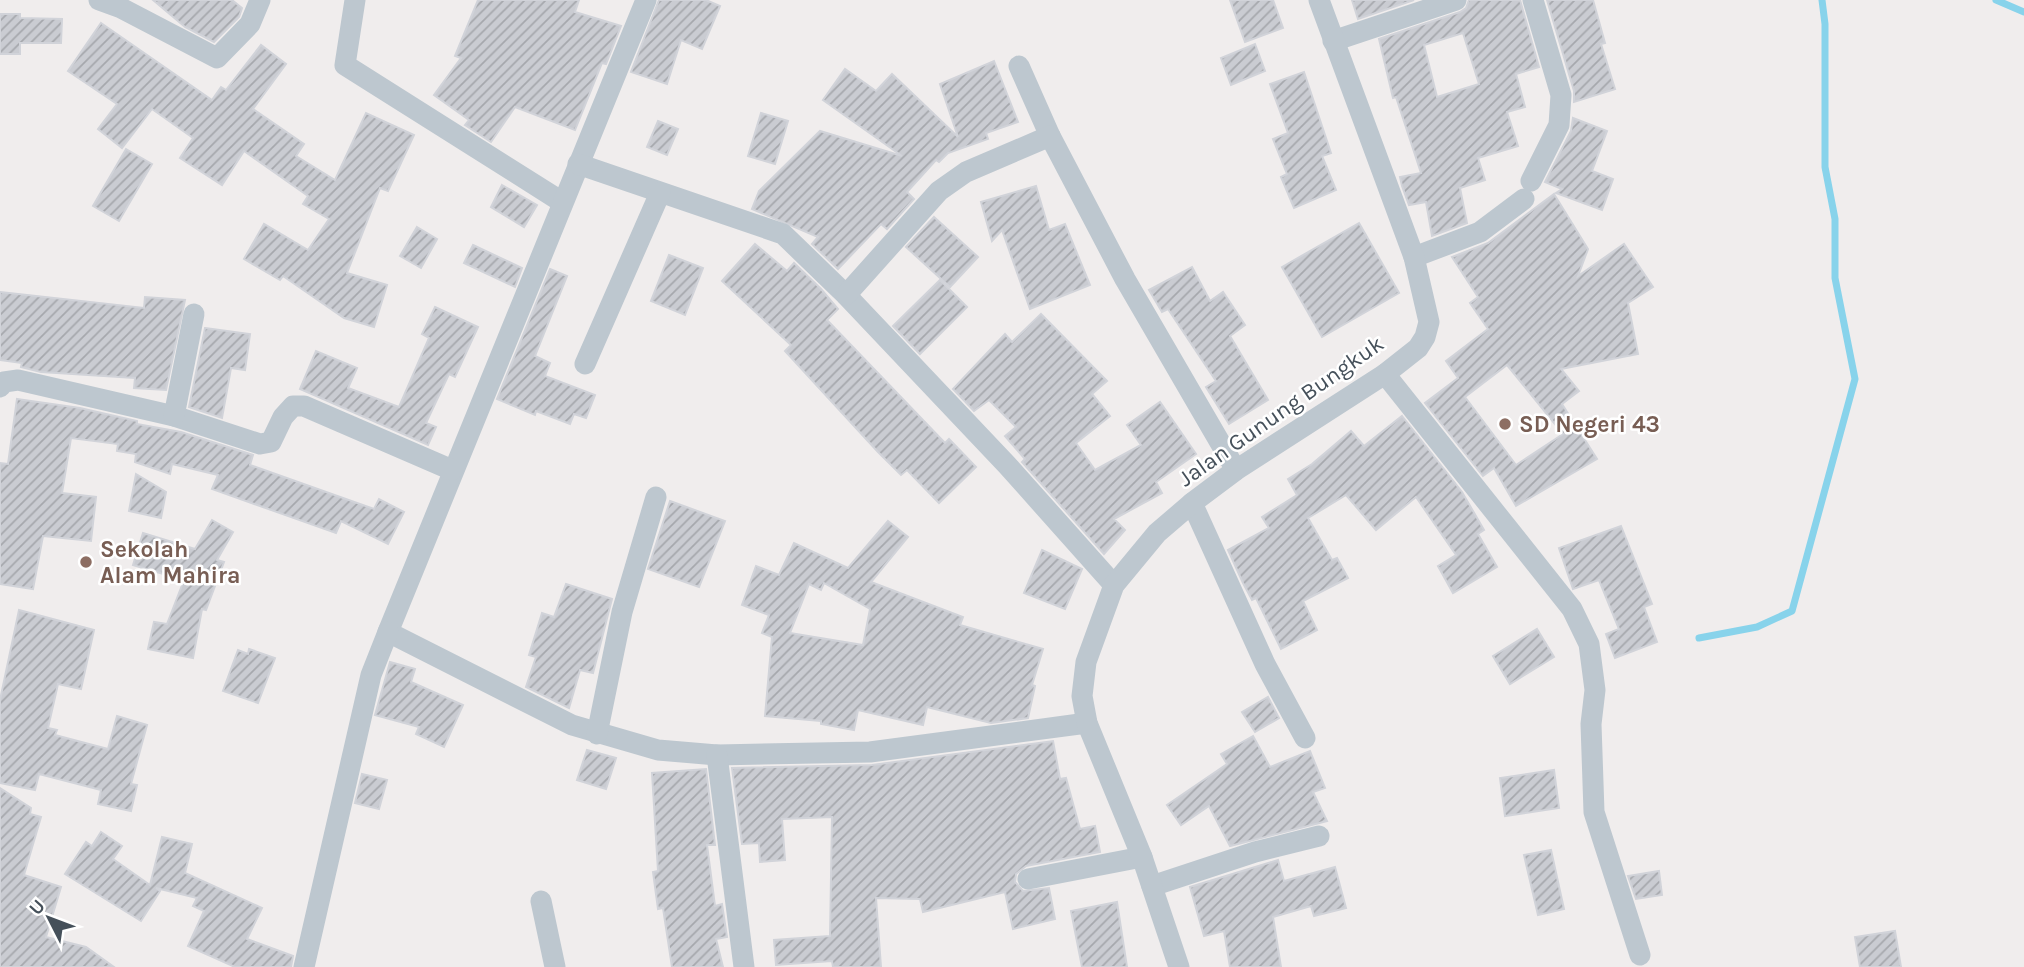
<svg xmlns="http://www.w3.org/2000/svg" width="2024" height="967" font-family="Karla,sans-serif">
  <defs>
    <pattern id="building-hatch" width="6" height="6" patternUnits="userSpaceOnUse" patternTransform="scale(1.75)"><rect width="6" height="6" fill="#caccd2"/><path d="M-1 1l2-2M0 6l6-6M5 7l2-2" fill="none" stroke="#a6a8ad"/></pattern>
  </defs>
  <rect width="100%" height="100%" fill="#f0eded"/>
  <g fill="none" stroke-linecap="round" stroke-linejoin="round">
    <g stroke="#88d3eb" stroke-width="7">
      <polyline points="1996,0 2024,12"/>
      <polyline points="1699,638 1757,627 1792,611 1855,379 1835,278 1835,219 1825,167 1825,24 1822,0"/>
    </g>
  </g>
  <g fill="url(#building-hatch)" stroke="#d1d3d9" stroke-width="2" fill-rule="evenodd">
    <polygon points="153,0 232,0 242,8 239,17 214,42 185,27"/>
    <polygon points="478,0 579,0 575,12 621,26 606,64 602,63 575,130 515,107 491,142 465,125 469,120 434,95 461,58 455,56"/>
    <polygon points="659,0 706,0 720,6 702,49 681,40 667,84 631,72"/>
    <polygon points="1230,0 1273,0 1283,28 1245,42"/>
    <polygon points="1352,0 1414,0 1358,19"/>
    <path d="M1469,0H1520L1539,67L1516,74L1525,107L1507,112L1518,146L1478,158L1485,180L1460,188L1467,223L1432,236L1426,202L1409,205L1402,186L1400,177L1421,173L1396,97L1393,98L1379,39L1460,12L1466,8ZM1463,33L1479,84L1437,97L1424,45Z"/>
    <polygon points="1547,0 1593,0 1605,43 1601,44 1615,89 1574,102 1574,91"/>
    <polygon points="0,14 20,14 20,18 62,19 61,43 20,43 20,54 0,54"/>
    <polygon points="101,23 212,100 221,87 226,90 261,45 286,64 253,109 304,144 296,156 335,180 366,113 414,135 388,191 380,188 347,273 387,285 374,327 344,318 283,276 280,280 244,259 264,224 308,250 329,219 303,204 308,196 244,151 222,185 180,158 193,138 152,109 122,148 98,129 117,104 68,71"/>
    <polygon points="1255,44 1265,71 1231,85 1221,58"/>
    <polygon points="994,61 1018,122 986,133 988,139 948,153 939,162 936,160 907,192 914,199 887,229 881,224 838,269 812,244 818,237 752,209 759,191 820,131 902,156 823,100 845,69 876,91 892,74 958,137 940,84"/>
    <polygon points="1304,72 1331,153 1322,156 1336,190 1294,208 1281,177 1287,174 1273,139 1288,133 1270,84"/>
    <polygon points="761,113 788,121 775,164 748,156"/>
    <polygon points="1573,118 1607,131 1592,171 1613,179 1602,210 1556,193 1562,189 1545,182 1571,131"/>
    <polygon points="658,121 678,129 667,155 647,147"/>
    <polygon points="126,149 152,164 119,221 93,206"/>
    <polygon points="502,185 537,205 524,227 491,207"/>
    <polygon points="1036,186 1049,230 1065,224 1090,285 1030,309 1002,230 992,241 981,202"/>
    <path d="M1554,194L1588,249L1578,276L1624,244L1653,287L1628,303L1638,354L1561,369L1579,391L1562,404L1597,459L1516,506L1494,468L1483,476L1425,403L1458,378L1446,361L1488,329L1470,303L1478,297L1452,257L1488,243ZM1507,365L1563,434L1516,465L1465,397Z"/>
    <polygon points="934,217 978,257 950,287 906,247"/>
    <polygon points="1359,223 1399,293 1322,337 1282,267"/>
    <polygon points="417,227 437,239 421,268 400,256"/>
    <polygon points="755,244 787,271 794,263 821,289 838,309 827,320 945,443 949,439 976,467 939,503 907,470 901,475 878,452 785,351 791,345 722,281"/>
    <polygon points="473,245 522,268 515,287 464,263"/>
    <polygon points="669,255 703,268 685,315 651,301"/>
    <polygon points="1192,267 1210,301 1223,292 1245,325 1230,336 1268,400 1229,424 1206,387 1216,381 1168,309 1162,312 1149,290"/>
    <polygon points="550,269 567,276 535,356 550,363 545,376 595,395 586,418 574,414 570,424 536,411 535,415 497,399"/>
    <polygon points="940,280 967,307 920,354 893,326"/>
    <polygon points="0,292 144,308 145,297 185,300 166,390 134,388 135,378 41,372 21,367 22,363 0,360"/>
    <polygon points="435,307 478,327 455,377 449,374 426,423 436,427 428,445 300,389 316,351 357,368 348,388 399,407 429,338 422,334"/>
    <polygon points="1041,314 1107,381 1092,394 1110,416 1076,443 1095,470 1141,445 1127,425 1160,402 1196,454 1156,482 1162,493 1114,519 1125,530 1104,554 1022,462 1025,459 1005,436 1016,427 989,400 974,411 953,389 1005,334 1012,342"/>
    <polygon points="205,328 250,334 245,370 231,368 222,418 189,407"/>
    <polygon points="17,399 80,408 137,421 137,424 181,432 253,455 250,465 374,509 379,499 404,512 388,544 341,521 336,533 212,489 218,475 172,464 170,474 135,462 136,454 117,451 118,444 71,438 62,493 96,497 91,541 43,536 33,589 0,584 0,463 8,464"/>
    <polygon points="1402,416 1462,492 1484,530 1478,534 1497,567 1453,593 1438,566 1456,555 1416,497 1376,530 1346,495 1308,518 1332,560 1337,558 1348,578 1303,601 1317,630 1281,649 1256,598 1252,600 1243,583 1228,550 1269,528 1262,517 1297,495 1288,479 1312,464 1351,431 1364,446"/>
    <polygon points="136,474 166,492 161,518 129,511"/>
    <polygon points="670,501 725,521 699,587 648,569"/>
    <polygon points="212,520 233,532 217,560 224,562 206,610 202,609 193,658 148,649 154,622 167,624 184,580 133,565 143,533 195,549"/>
    <path d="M888,521L908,537L871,582L963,617L960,625L1043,649L1032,685L1035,686L1028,718L991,723L927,707L923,725L858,710L854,730L821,724V721L765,716L772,637L762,633L769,615L742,605L756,566L779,575L794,543L848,568ZM824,583L870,609L863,645L790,633L809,584L821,590Z"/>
    <polygon points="1621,526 1652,604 1644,607 1657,642 1615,658 1606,634 1619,629 1599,580 1573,589 1559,548"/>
    <polygon points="1042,550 1082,569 1065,609 1024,593"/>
    <polygon points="566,584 612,599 593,673 580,670 569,708 526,687 536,657 529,655 542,613 554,617"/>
    <polygon points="19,610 94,630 81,689 58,684 48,728 57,730 55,735 108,749 117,716 147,725 131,784 137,785 131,811 98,804 101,790 39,774 35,790 0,783 0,700"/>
    <polygon points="1537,629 1554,657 1510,684 1493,656"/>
    <polygon points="249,649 275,658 258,703 223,691 238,650 248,654"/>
    <polygon points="390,662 415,669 411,682 463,705 444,747 416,734 419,727 375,715"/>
    <polygon points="1268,697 1279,718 1255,732 1242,712"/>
    <polygon points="1253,736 1270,767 1310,751 1325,788 1313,792 1327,821 1230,846 1209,806 1181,825 1167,805 1227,764 1221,754"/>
    <polygon points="1053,741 1060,779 1066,778 1080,829 1095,826 1100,852 1026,866 1016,874 1015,882 1023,891 1049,888 1055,919 1013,929 1005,892 923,912 920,899 876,898 881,967 833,967 832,961 776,965 774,940 830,936 832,817 782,819 785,860 760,862 759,843 742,844 732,768 872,765"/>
    <polygon points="587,750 616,758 606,789 577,780"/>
    <polygon points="706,769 715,845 707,845 715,906 722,904 727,937 716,939 723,967 672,967 663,908 658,909 653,872 658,871 652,773"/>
    <polygon points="1554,770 1559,808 1505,816 1500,778"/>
    <polygon points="362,774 387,780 379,809 355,803"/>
    <polygon points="0,788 31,808 30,814 41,817 24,875 61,887 46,937 86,947 114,967 0,967"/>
    <polygon points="101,832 122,846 113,859 150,885 162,837 192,844 185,873 262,908 247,939 293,956 291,967 235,967 188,946 204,911 193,906 197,898 156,888 160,891 141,921 65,874 86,842 92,846"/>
    <polygon points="1551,850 1564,909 1538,915 1524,855"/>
    <polygon points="1278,860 1284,881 1335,867 1346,908 1314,916 1311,906 1273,917 1281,967 1230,967 1224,931 1204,936 1190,887"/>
    <polygon points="1659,871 1662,895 1636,899 1628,876"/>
    <polygon points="1117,902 1127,967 1082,967 1071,911"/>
    <polygon points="1895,931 1901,967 1860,967 1855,937"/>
  </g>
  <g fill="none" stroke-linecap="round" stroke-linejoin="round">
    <g stroke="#bdc7cf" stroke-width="21">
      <polyline points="99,0 121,8 217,58 250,24 260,0"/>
      <polyline points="355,0 345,65 562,202"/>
      <polyline points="646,0 388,632 572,725 658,750 717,755 870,752 1087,723"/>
      <polyline points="1333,41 1456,0"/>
      <polyline points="1019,66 1050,136"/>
      <polyline points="578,164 783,234 846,295 1007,465 1114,585"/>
      <polyline points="1531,181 1559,125 1561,95 1533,0"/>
      <polyline points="1414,257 1480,232 1524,199"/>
      <polyline points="846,295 939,191 966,172 1050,136 1125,279 1236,470"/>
      <polyline points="585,364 660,193"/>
      <polyline points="1385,374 1572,609 1589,644 1595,690 1591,724 1594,812 1640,955"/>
      <polyline points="0,387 4,382 18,380 174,416 260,444 271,442 283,417 293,406 304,406 452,470"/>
      <polyline points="174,416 194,314"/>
      <polyline points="1192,503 1265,664 1305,738"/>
      <polyline points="597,734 622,612 656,497"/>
      <polyline points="717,755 744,967"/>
      <polyline points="1028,879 1142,857"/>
      <polyline points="1152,886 1255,852 1319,836"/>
      <polyline points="541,901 555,967"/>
      <polyline points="304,967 371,675 388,632"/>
      <polyline points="1179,967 1142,857 1087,723 1082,696 1086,662 1114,585 1157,533 1192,503 1236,470 1385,374 1418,348 1425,337 1429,322 1414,257 1319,0"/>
    </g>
  </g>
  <g fill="#8d6e63" stroke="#fff" stroke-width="2.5">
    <circle cx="1505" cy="424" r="7"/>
    <circle cx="86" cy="562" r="7"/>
  </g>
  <g text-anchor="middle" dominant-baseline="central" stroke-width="5" stroke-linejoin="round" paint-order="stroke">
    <g font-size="23" fill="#45505a" stroke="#fff">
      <text transform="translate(1281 411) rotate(-35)">Jalan Gunung Bungkuk</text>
    </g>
    <g font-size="23" font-weight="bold" fill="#785e54" stroke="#fff" text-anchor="start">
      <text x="1519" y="424">SD Negeri 43</text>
      <text x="100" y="549">Sekolah<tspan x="100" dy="26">Alam Mahira</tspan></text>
    </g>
  </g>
  <g transform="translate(49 918) rotate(312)" stroke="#ffffff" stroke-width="5" paint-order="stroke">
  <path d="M0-5L12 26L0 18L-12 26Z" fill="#45505a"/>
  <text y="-10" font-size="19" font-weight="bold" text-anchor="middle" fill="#45505a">U</text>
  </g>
</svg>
